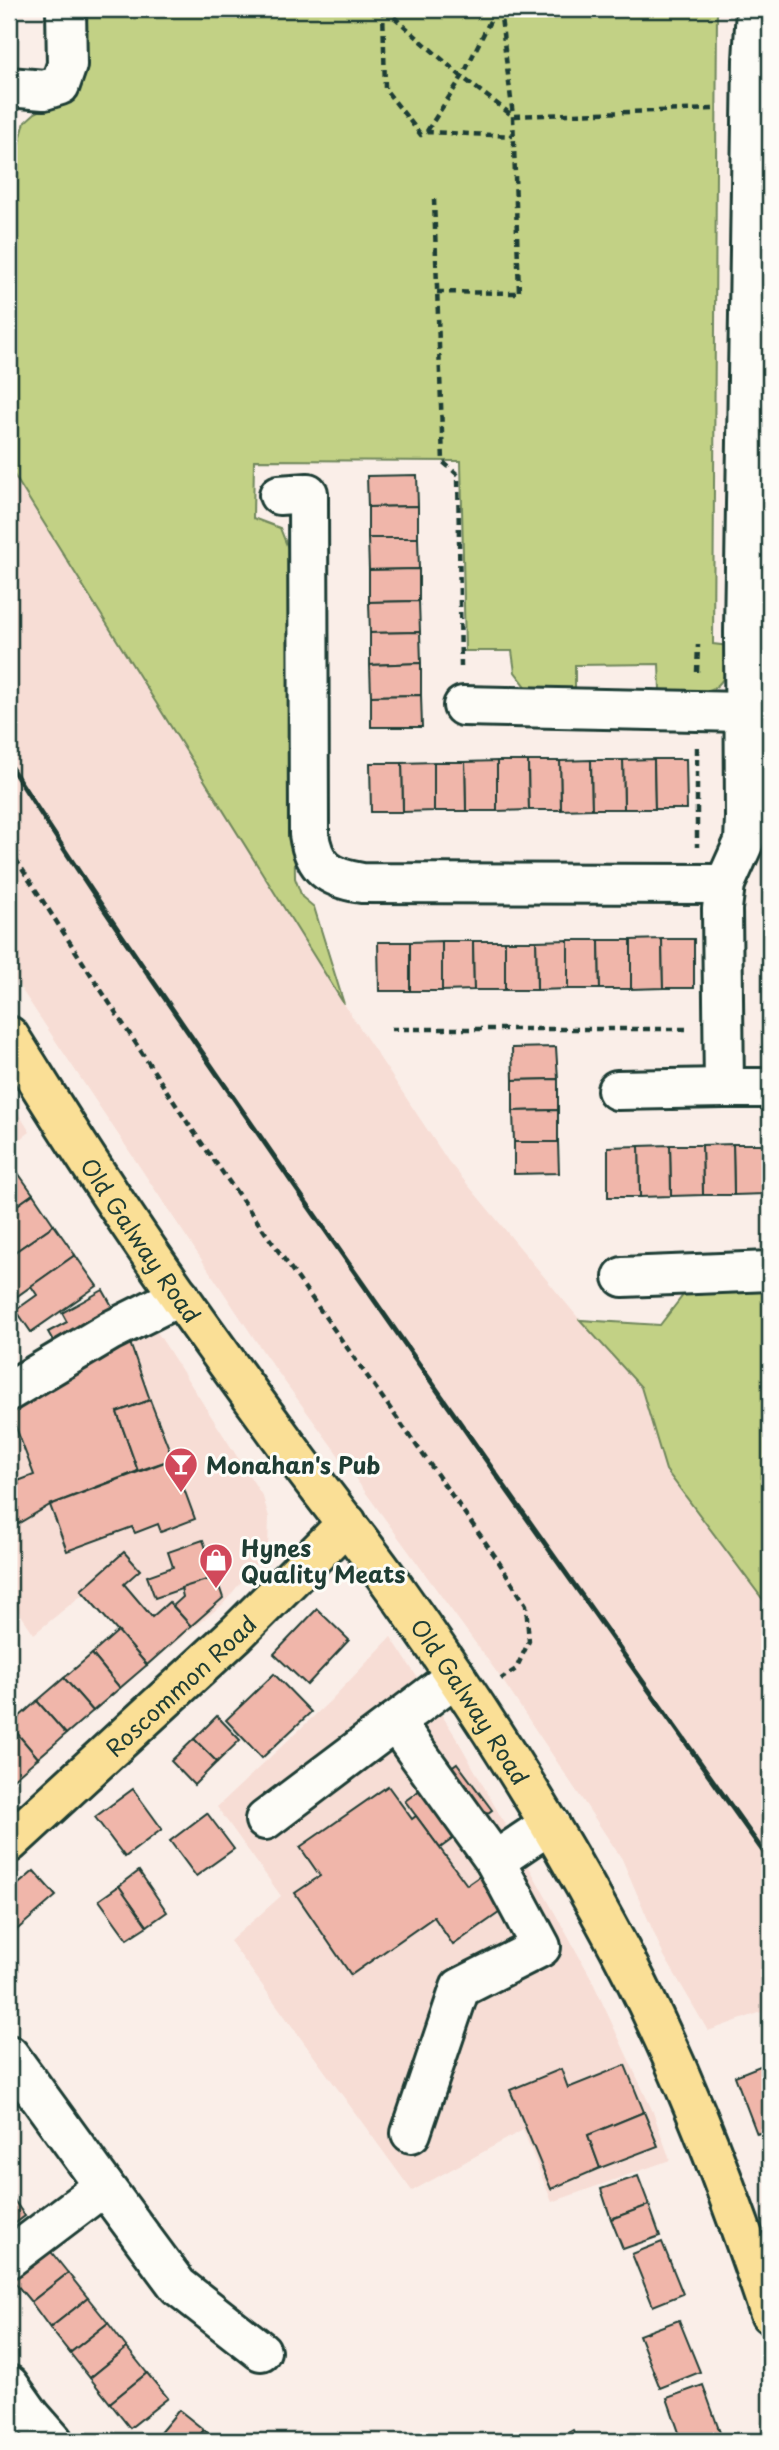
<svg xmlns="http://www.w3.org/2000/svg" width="779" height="2450" font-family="'Playpen Sans',sans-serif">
  <rect width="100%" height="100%" fill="#faeee8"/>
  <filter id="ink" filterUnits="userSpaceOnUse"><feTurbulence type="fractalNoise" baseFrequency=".0143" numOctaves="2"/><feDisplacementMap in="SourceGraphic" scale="14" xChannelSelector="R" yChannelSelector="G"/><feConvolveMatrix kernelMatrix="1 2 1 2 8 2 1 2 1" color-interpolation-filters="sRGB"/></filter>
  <g filter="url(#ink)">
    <g fill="#f7ddd5">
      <polygon points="9,467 344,1004 448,1161 580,1320 641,1387 666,1470 770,1609 770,2009 708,2031 663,1954 622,1859 501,1678 266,1356 9,971"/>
      <polygon points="9,1099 30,1132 9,1148"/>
      <polygon points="143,1310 263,1497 269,1517 268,1549 223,1604 147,1665 83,1594 34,1634 9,1597 9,1367 18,1377"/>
      <polygon points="391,1637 456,1737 589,1974 653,2112 670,2160 552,2202 523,2130 412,2191 230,1941 281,1896 217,1807 330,1701"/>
    </g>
    <g fill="#c2d185" stroke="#70875c" stroke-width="2">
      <path d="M77,9H717L713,644L729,646C729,701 703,692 660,690L659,664L575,665V695L528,689L515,672L512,651H465L461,461L254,460L253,518L280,528L291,556L295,878L302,897L314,907L344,1004L9,467V178L25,122L35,113L47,107Z"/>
      <polygon points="770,1281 770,1609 666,1470 641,1387 580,1320 660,1325 691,1285"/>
    </g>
    <g fill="#f0b6aa" stroke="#1f3d34" stroke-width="2">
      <rect x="9" y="16" width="4" height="34"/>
      <polygon points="417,475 418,506 368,507 367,476"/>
      <polygon points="418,506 418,538 368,538 368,507"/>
      <polygon points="368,538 418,538 419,569 369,570"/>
      <polygon points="419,569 419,601 369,602 369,570"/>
      <polygon points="419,601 420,632 370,633 369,602"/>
      <polygon points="420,632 421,663 370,665 370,633"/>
      <polygon points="421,663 421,695 371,696 370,665"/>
      <polygon points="421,695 422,727 371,727 371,696"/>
      <polygon points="654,759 655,809 624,809 623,760"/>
      <polygon points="654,759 686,759 687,809 655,809"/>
      <polygon points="591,760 592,809 561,810 560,761"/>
      <polygon points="591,760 623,760 624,809 592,809"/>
      <polygon points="497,761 497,811 466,811 465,762"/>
      <polygon points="497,761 528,761 529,810 497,811"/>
      <polygon points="528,761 560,761 561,810 529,810"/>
      <polygon points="434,762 434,811 403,812 402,763"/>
      <polygon points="434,762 465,762 466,811 434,811"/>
      <polygon points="370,763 402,763 403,812 371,812"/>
      <polygon points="662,939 663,988 631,989 631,940"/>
      <polygon points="662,939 694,939 694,988 663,988"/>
      <polygon points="568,940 568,989 537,990 536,941"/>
      <polygon points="568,940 599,940 600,989 568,989"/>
      <polygon points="599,940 631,940 631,989 600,989"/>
      <polygon points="442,941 442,991 410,991 410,942"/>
      <polygon points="442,941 473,941 474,990 442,991"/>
      <polygon points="473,941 505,941 505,990 474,990"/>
      <polygon points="505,941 536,941 537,990 505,990"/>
      <polygon points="378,942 410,942 410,991 379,991"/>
      <polygon points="556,1047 558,1079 513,1080 512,1048"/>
      <polygon points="558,1079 558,1110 513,1111 513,1080"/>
      <polygon points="558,1110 558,1142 514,1142 513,1111"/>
      <polygon points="514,1142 558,1142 559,1173 514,1174"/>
      <polygon points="733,1144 765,1144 765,1194 734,1195"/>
      <polygon points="733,1144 734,1195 703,1195 702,1145"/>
      <rect x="765" y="1144" width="5" height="50"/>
      <polygon points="670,1145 702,1145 703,1195 671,1196"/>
      <polygon points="670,1145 671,1196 640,1197 639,1146"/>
      <polygon points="639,1146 640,1197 608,1197 608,1147"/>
      <polygon points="11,1163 33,1194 9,1211 9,1165"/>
      <polygon points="33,1194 54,1225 9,1256 9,1211"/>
      <polygon points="54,1225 75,1255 9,1302 9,1256"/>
      <polygon points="75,1255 97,1286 31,1332 16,1310 37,1295 31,1286"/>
      <polygon points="103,1290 120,1320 60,1353 48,1332 67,1322 62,1313"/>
      <polygon points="129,1340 150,1400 117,1412 138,1471 50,1505 9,1529 9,1492 19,1486 18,1481 34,1475 9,1409"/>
      <polygon points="150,1400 173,1459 138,1471 117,1412"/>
      <polygon points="173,1459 195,1519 161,1532 158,1524 135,1533 132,1527 67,1551 50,1505"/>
      <polygon points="203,1540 216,1577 155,1598 147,1576 173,1567 168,1552"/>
      <polygon points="124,1552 140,1570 124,1584 152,1617 169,1602 191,1626 147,1665 81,1590"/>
      <polygon points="216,1577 223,1598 191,1626 173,1606 183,1597 181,1588"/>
      <polygon points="317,1609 349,1640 307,1685 274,1654"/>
      <polygon points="118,1631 147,1665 120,1688 92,1654"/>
      <polygon points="92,1654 120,1688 93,1711 64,1678"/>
      <polygon points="274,1674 311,1712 262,1758 226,1720"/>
      <polygon points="64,1678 93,1711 66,1734 37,1701"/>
      <polygon points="37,1701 66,1734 38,1758 10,1725"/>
      <polygon points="217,1716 240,1740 217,1762 194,1739"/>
      <polygon points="10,1725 38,1758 11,1781 9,1778"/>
      <polygon points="194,1739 217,1762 194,1785 171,1761"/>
      <polygon points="457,1763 492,1810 440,1848 405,1801"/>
      <polygon points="388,1786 412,1819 416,1816 467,1885 483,1874 506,1908 453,1945 434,1917 351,1975 295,1893 320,1876 300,1847"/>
      <polygon points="133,1789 162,1829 125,1857 95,1817"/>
      <polygon points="207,1813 234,1849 196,1876 170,1841"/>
      <polygon points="34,1871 56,1896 12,1934 9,1931 9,1892"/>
      <polygon points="139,1871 167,1912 147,1926 119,1886"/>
      <polygon points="119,1886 147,1926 127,1939 99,1900"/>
      <polygon points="770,2062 770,2129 757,2134 735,2076"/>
      <polygon points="625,2065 644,2112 588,2135 600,2168 551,2189 510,2090 561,2069 568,2088"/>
      <polygon points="644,2112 658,2146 600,2168 588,2135"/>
      <polygon points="638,2176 649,2205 611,2219 601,2189"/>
      <polygon points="9,2193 25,2216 9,2228"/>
      <polygon points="649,2205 660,2236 623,2249 611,2219"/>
      <polygon points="662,2242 683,2294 653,2306 632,2254"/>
      <polygon points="48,2248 68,2273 31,2302 11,2278"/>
      <polygon points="68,2273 88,2298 50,2328 31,2302"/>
      <polygon points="88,2298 108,2323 70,2353 50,2328"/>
      <polygon points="679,2320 700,2372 660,2388 639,2335"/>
      <polygon points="108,2323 127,2348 90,2378 70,2353"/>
      <polygon points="127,2348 147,2373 110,2403 90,2378"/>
      <polygon points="147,2373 168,2398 130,2428 110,2403"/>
      <polygon points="703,2385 723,2441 682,2441 667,2398"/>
      <polygon points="179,2410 204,2430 195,2441 153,2441"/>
      <polygon points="204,2430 218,2441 195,2441"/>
      <polygon points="573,2430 580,2441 554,2441"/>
    </g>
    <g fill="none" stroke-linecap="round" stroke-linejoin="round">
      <g stroke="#1f3d34" stroke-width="44">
        <g id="minor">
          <polyline points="756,9 753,60 744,632 745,818 744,842 725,884 722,909 724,1088 770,1088"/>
          <polyline points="9,87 44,90 60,85 67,65 66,9"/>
          <path d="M279,495L308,493L309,834C314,868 329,878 362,883L725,884"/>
          <polyline points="463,706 743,712"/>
          <polyline points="617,1090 724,1088"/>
          <polyline points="623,1277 770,1271"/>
          <polyline points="9,1391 110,1331 180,1296"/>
          <polyline points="395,1722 495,1861 541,1947 460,1988 411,2133"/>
          <polyline points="265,1820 456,1676"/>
          <polyline points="495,1861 550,1824"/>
          <polyline points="9,2055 104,2186"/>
          <polyline points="9,2258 104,2186 178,2286 261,2351"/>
          <polyline points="9,2385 31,2416 53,2441"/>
        </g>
      </g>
      <g stroke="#1f3d34" stroke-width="44">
        <g id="major">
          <path id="s1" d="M9,1036C40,1085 70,1134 102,1182C159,1270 221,1355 283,1440C321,1493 363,1543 400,1596C474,1700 543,1808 604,1920C673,2044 725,2179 770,2314"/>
          <path id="s2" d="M9,1843L237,1633L347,1523"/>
        </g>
      </g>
      <g stroke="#1f3d34" stroke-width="4.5" stroke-dasharray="7 5" stroke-linecap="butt">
        <polyline points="383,9 385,89 421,135 427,132 513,136"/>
        <polyline points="385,9 462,77 513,116 714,109"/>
        <polyline points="427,131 462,77 496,9"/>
        <polyline points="434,199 443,462 458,475 461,667"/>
        <polyline points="437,292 519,293 513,116 500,9"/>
        <polyline points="697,672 698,645"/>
        <polyline points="697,747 697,847"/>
        <polyline points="9,849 191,1128 495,1556 526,1605 529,1641 516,1669 501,1679"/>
        <polyline points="391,1029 686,1029"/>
      </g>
      <use href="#minor" stroke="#fdfcf7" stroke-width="38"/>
      <use href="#major" stroke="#fadf96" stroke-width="38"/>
      <path stroke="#1f3d34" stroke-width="5" d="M9,764C99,906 196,1043 291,1181C449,1409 609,1635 770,1861"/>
    </g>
  </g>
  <defs>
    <g id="bar-pin" transform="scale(1.75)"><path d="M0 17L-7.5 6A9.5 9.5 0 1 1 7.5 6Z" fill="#d1495b" stroke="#fdfcf7"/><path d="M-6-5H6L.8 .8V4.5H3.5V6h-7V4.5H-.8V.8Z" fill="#fff"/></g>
    <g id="shop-pin" transform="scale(1.75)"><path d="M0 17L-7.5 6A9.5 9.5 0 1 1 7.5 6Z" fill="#d1495b" stroke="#fdfcf7"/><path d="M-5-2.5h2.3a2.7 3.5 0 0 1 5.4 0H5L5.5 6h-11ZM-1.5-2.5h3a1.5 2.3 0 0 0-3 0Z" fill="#fff"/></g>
  </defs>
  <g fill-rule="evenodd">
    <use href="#bar-pin" x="181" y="1464"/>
    <use href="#shop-pin" x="216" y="1560"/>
  </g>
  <g text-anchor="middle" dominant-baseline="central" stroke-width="6" stroke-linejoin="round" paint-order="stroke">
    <g font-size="23" fill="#1f3d34" stroke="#fdfcf7">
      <text stroke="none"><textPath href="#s1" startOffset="243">Old Galway Road</textPath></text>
      <text stroke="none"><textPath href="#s2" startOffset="233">Roscommon Road</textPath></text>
      <text stroke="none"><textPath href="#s1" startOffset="810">Old Galway Road</textPath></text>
    </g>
    <g font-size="23" font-weight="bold" fill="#1f3d34" stroke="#fdfcf7" text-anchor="start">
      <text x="206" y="1464">Monahan's Pub</text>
      <text x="241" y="1547">Hynes<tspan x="241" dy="26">Quality Meats</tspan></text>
    </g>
  </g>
  <rect width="779" height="2450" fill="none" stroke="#fdfcf7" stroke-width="35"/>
  <rect x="18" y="18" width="744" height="2415" fill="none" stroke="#1f3d34" stroke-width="2.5" filter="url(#ink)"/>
</svg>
